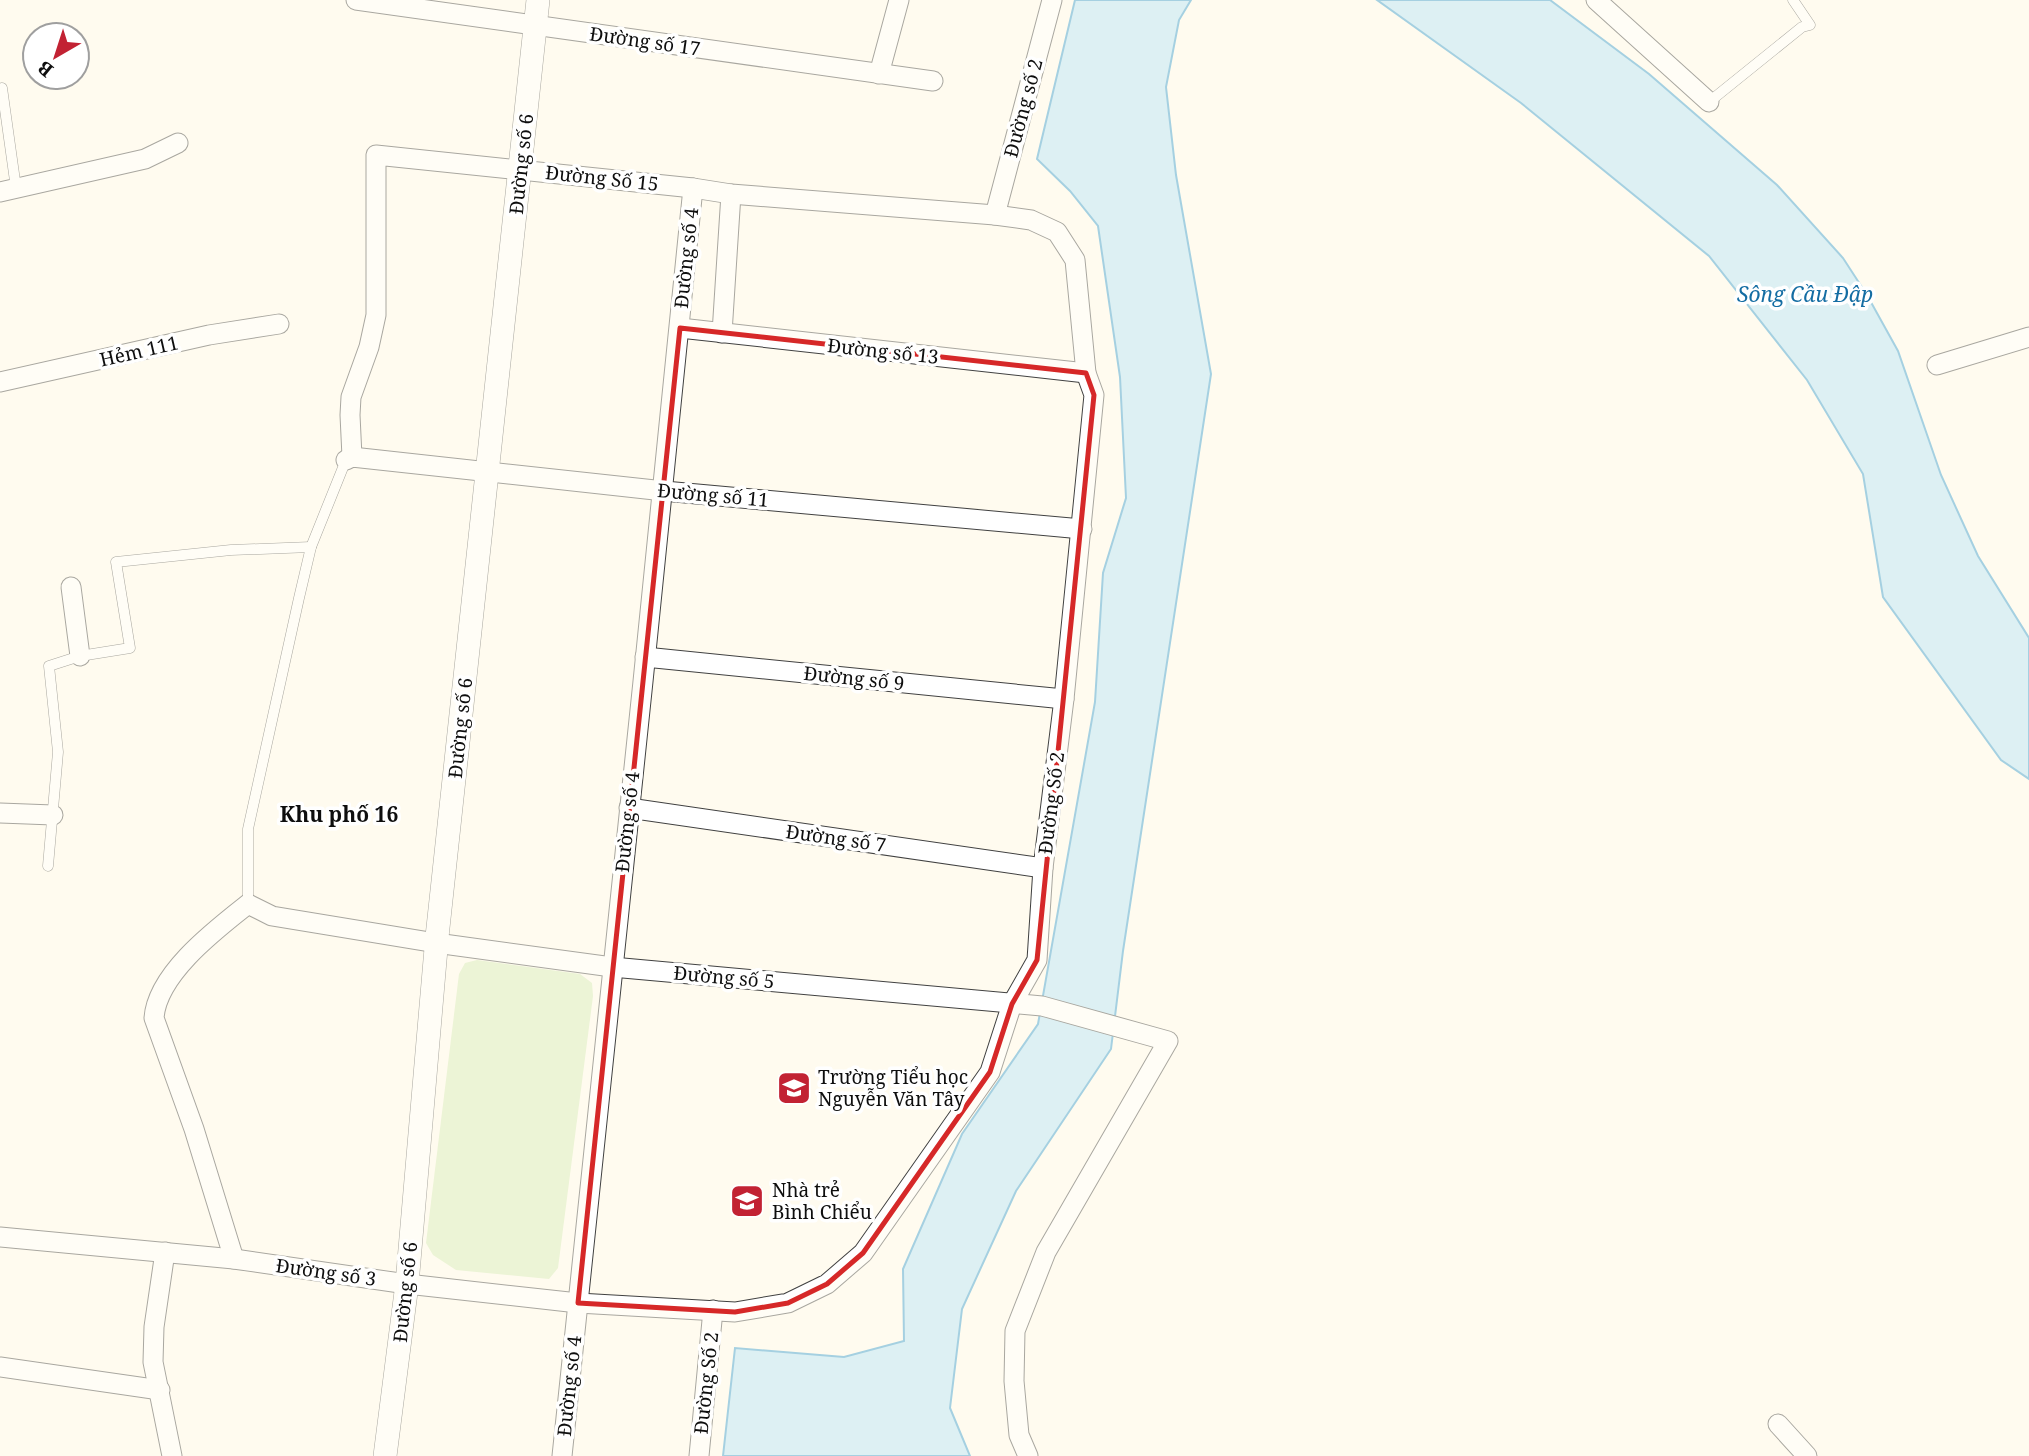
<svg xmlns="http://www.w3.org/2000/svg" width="2029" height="1456" font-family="'Noto Serif',serif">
  <rect width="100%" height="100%" fill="#fffbef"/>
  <polygon fill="#d5eab8" points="477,960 580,974 592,983 593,996 558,1268 549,1279 456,1270 433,1255 426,1243 459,974 465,963"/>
  <g fill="#b3e2f8" stroke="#389cd0" stroke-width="2">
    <polygon points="1075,0 1191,0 1179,20 1166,87 1176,175 1211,374 1123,951 1111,1049 1016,1191 962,1309 950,1408 970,1456 723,1456 735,1348 844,1357 904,1341 903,1269 962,1134 1038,1024 1095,702 1103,573 1126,498 1120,377 1098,226 1070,191 1037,159"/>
    <polygon points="1377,0 1550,0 1649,74 1777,185 1843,258 1867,295 1898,351 1941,475 1978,556 2029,638 2029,779 2001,760 1883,597 1863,474 1807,380 1709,256 1521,103"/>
  </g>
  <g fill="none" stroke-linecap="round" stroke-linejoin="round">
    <g stroke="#414141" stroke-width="11">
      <g id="service">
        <polyline points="2,88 16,188"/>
        <polyline points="1709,102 1802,27 1810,25 1793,0"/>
        <polyline points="48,866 58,752 49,666 80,656 130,648 116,562 231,550 311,547"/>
        <polyline points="248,904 248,829 299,598 311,547 346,460"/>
      </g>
    </g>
    <g stroke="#414141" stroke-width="21">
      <g id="minor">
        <polyline points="356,0 933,81"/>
        <polyline points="1596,0 1709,102"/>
        <polyline points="879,74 899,0"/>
        <polyline points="0,192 145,159 178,143"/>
        <polyline points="995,215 1052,0"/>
        <polyline points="680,328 1086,373"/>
        <polyline points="722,333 731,194"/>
        <polyline points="1937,365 2029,337"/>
        <polyline points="0,382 209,335 279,324"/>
        <polyline points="346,460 352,457 664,491 1082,529"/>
        <polyline points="71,587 80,656"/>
        <polyline points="645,657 1064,699"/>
        <polyline points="629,808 1043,868"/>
        <polyline points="0,813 53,815"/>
        <polyline points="0,1237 234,1259 407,1284 578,1303 735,1312 788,1303 827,1284 863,1253 990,1072 1012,1004 1037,960 1043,868 1064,699 1094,395 1086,373 1075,260 1057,232 1031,220 995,215 731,194 693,188 376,155 376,315 369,347 351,397 350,415 352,457"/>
        <polyline points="165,1252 154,1327 153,1362 172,1456"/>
        <path d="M234,1259L194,1129L154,1018C157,974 215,930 248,904L272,916L436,943L612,967L1042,1006L1168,1041L1046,1252L1015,1331L1014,1381L1019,1435L1028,1456"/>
        <polyline points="0,1367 160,1390"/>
        <polyline points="1778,1424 1807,1456"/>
        <path d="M562,1456C605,1033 652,611 693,188"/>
        <polyline points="699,1456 713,1310"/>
      </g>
    </g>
    <g stroke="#414141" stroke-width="24">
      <polyline id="tertiary" points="385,1456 407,1284 437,937 538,0"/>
    </g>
    <use href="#service" stroke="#fff" stroke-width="10"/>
    <use href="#minor" stroke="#fff" stroke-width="19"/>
    <use href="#tertiary" stroke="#fff" stroke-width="23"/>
  </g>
  <path d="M0 0H2029V1456H0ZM680,328L1086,373L1094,395L1037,960L1012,1004L990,1072L863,1253L827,1284L788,1303L735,1312L578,1303Z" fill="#fffbef" fill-opacity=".55" fill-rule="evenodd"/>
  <path fill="none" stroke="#d62828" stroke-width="5" stroke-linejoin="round" d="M680,328L1086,373L1094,395L1037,960L1012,1004L990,1072L863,1253L827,1284L788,1303L735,1312L578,1303Z"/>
  <defs>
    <g id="school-square" transform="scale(1.75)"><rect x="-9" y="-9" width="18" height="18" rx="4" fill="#c22233" stroke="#fff"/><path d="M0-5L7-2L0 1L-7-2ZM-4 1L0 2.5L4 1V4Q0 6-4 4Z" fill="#fff"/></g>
  </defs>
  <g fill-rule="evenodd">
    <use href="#school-square" x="794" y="1088"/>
    <use href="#school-square" x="747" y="1201"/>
  </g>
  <g text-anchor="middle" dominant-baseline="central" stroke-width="7" stroke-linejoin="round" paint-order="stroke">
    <g font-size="19" fill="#0e0e0e" stroke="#fff">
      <text transform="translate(645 41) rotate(8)">Đường số 17</text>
      <text transform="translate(1023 108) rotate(-75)">Đường số 2</text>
      <text transform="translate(521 164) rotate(-84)">Đường số 6</text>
      <text transform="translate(602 178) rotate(6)">Đường Số 15</text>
      <text transform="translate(686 258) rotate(-84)">Đường số 4</text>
      <text transform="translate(139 351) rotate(-13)">Hẻm 111</text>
      <text transform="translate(883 351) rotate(6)">Đường số 13</text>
      <text transform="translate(713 495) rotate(5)">Đường số 11</text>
      <text transform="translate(854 678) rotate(6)">Đường số 9</text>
      <text transform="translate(460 728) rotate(-84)">Đường số 6</text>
      <text transform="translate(1051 803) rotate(-83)">Đường Số 2</text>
      <text transform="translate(627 822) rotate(-84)">Đường số 4</text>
      <text transform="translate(836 838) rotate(8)">Đường số 7</text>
      <text transform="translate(724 977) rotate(5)">Đường số 5</text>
      <text transform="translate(326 1272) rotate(8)">Đường số 3</text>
      <text transform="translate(405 1292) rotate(-84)">Đường số 6</text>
      <text transform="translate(706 1383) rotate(-84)">Đường Số 2</text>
      <text transform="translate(569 1386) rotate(-84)">Đường số 4</text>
    </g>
    <g font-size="19" fill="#0e0e0e" stroke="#fff" text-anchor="start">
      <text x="818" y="1077">Trường Tiểu học<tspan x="818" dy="22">Nguyễn Văn Tây</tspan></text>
      <text x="772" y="1190">Nhà trẻ<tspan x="772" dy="22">Bình Chiểu</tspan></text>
    </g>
    <g font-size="21" font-style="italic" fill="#146da3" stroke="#fff">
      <text x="1805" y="294">Sông Cầu Đập</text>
    </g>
    <g font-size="21" font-weight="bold" fill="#0e0e0e" stroke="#fff">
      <text x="339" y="814">Khu phố 16</text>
    </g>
  </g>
  <g transform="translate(56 56) rotate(219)"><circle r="33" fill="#ffffff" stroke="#9f9f9f" stroke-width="2"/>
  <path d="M0-5L12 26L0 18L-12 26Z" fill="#c22233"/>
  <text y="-10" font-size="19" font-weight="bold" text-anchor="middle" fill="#0e0e0e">B</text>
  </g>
</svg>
